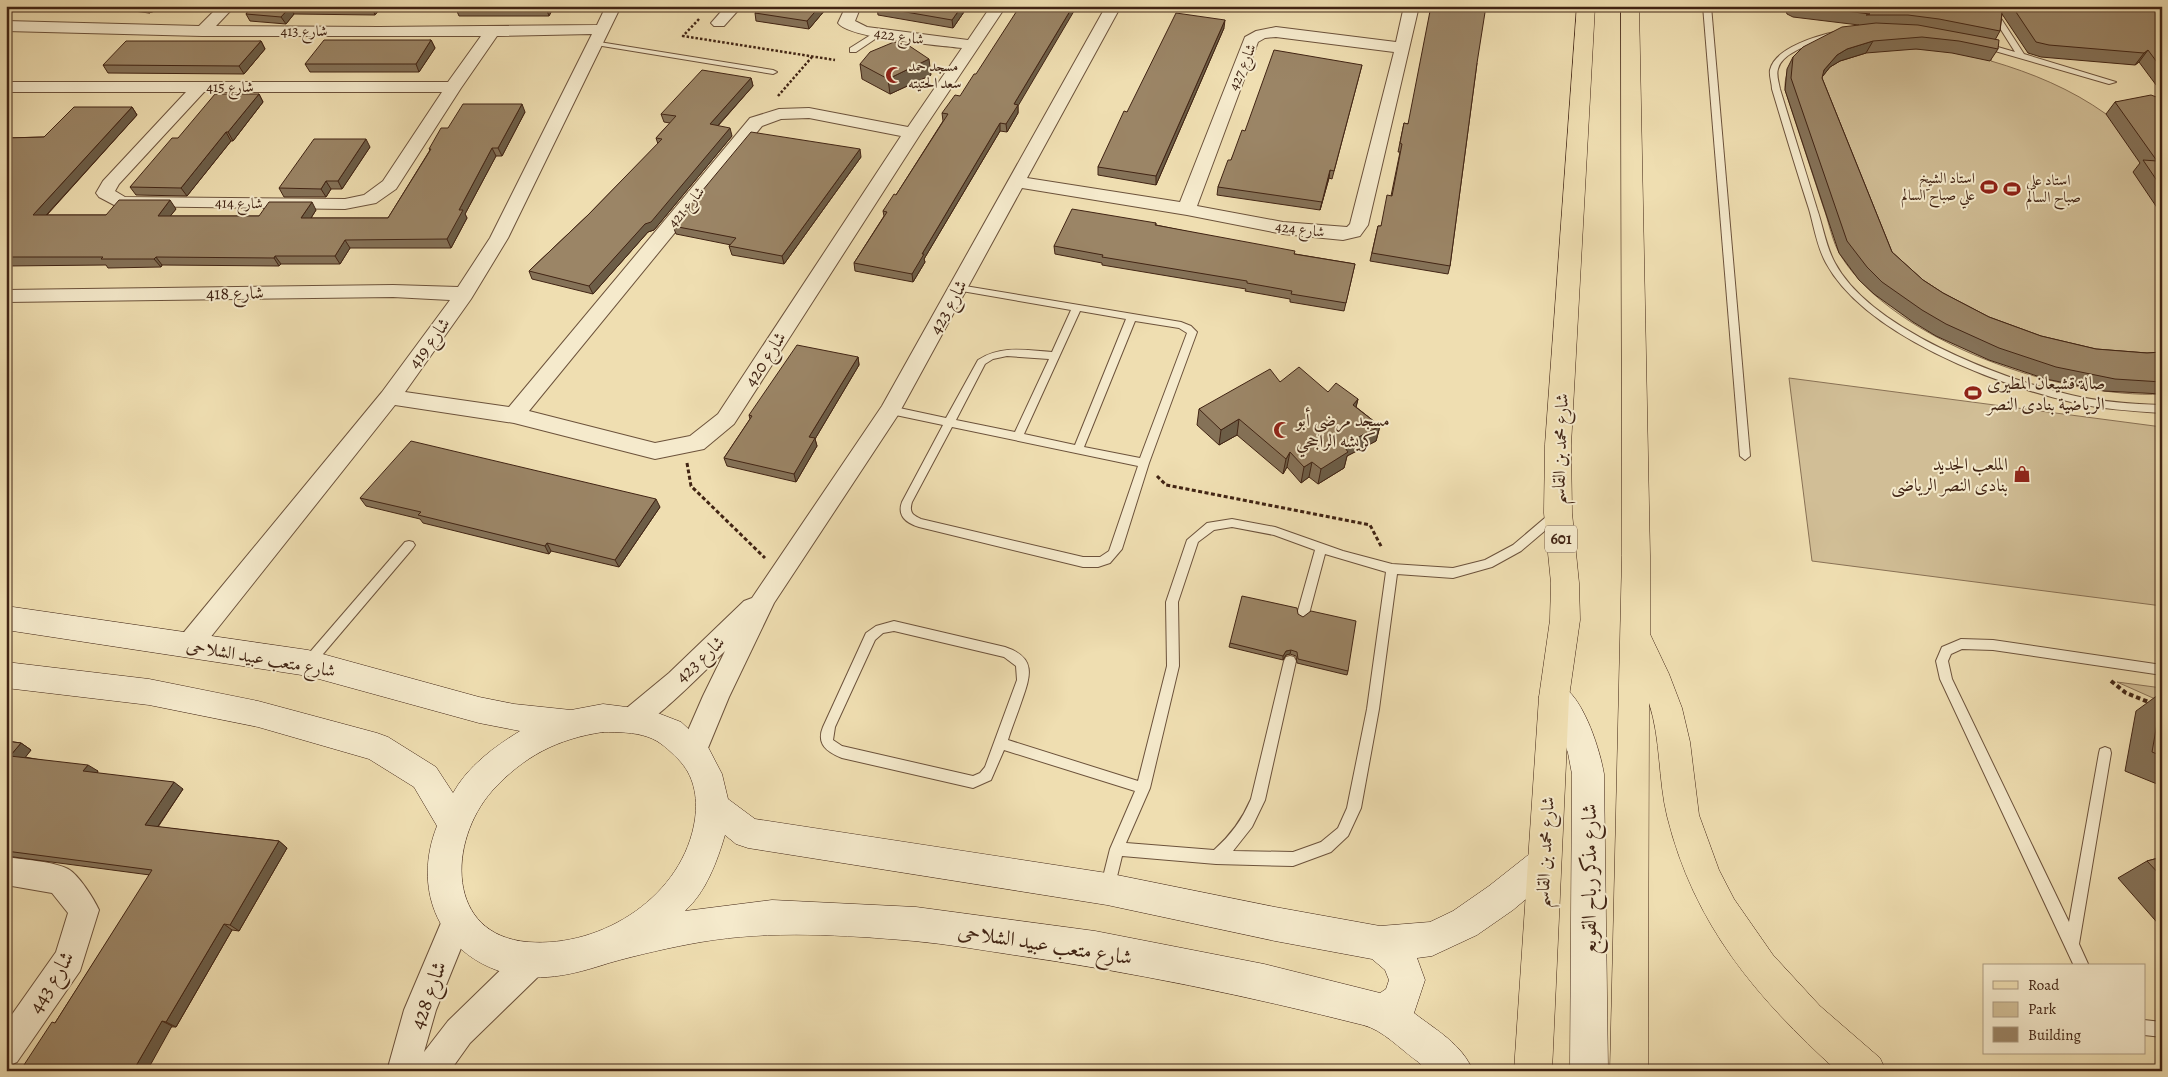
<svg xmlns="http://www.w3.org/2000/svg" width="2168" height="1077" font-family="Alegreya,Amiri,serif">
  <rect width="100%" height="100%" fill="#efdeb1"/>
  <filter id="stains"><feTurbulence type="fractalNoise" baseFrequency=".004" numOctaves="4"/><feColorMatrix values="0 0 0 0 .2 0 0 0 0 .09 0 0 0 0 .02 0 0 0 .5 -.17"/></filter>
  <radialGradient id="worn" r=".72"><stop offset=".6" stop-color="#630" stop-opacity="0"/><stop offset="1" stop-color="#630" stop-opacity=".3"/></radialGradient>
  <g fill="#d1be96" stroke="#897155">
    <path d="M1815,48L1992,50L1991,61C2032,73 2071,89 2106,114L2147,106L2162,122V394C2064,399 1894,342 1841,256C1832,242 1829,222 1823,206C1810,167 1798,129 1785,90C1784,65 1797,61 1815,48Z"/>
    <polygon points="1789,378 2162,427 2162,606 1812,561"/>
    <polygon points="2117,682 2162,688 2162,702"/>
  </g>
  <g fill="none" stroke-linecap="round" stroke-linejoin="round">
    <g stroke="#6c523b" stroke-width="2">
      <g id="lane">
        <polygon points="1703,6 1711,6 1750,456 1745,460 1740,456"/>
        <polygon points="1986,6 1993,6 2024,54 2116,82 2109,84 1981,47 1981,43 1984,43 2015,52"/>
        <polygon points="877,31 884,33 856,52 850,52 850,48"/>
        <path d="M1839,31L1843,33L1842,35C1825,39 1782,50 1778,69C1776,75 1779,83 1780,89C1792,129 1805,169 1817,209C1823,226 1826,247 1835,263C1870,329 2001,379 2071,395C2101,402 2131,404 2162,405V413C2131,411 2101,409 2071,402C1995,384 1865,335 1826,263C1817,247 1814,226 1809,209C1796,169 1784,129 1772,89C1772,83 1769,76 1770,70C1775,47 1820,35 1839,31Z"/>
        <polygon points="593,41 773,70 777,72 773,74 596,45 592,43"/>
        <path d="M959,285L1181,322L1191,326L1197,332L1149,463L1122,549L1110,563L1098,567H1083L919,527C906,523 897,516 902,502L943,425L886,413L885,410L886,407L890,406L946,418L978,360C1001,345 1025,350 1052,352L1071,310L956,290V286ZM1080,311L1126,319L1075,445L1024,434ZM1135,321L1179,328L1187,333L1140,458L1084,447ZM1007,356L1049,359L1015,432L956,420L985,364L993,359ZM952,427L1138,466L1109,551L1100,557H1083L921,519C912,515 909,512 912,502Z"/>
        <path d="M1557,510L1563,514L1561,517L1521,551L1492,567L1453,578L1397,574L1379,709L1361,808L1348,836L1331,852L1293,866L1216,864L1122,856L1114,889L1112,894L1107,896L1102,894L1100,889L1110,849L1135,791L1004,750L991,780L973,788L842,758C827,752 816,744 823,727L866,633L876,626L894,621L1005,647C1038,658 1030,677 1021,703C1017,715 1012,727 1008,740L1138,781L1167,666L1166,602L1187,540L1207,523L1232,519L1275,527L1343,551L1392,564L1453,568L1485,560L1513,545L1553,511ZM1232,527L1274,535L1315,550L1297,614L1299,617L1303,619L1307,617L1309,614L1325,554L1386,572L1367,709L1347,808L1338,828L1321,842L1293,852L1233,851L1252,827L1265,800L1296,661L1294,657L1290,656L1286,657L1284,661L1251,799C1242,820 1231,835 1214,850L1126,843L1150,788L1179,666L1178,602L1198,542L1214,530ZM894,631L1004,657L1016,666L1017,680L985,767L980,773L973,776L842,746L833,740L835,727L875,640L883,633Z"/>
        <polygon points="409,541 413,542 415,545 413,548 312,667 308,668 304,667 302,663 304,659 405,542"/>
        <polygon points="1961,639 1993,640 2162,665 2162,675 1993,650 1962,649 1951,654 1948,661 1952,679 2069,922 2099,753 2100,749 2105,747 2110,749 2111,753 2079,944 2089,966 2074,966 1940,679 1936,661 1942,647"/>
        <polygon points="2144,1020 2162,1022 2162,1037 2144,1035"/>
      </g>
    </g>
    <g stroke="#6c523b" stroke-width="2">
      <g id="street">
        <path d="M219,6H235L216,26L379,27L597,25L606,6H621L508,238L471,299L405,392L509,407L750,118L779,109L809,108L908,127L962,48C939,45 850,39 838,23L846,6H861L855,21L867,27L968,40L991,6H1006L921,133L734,424L704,449L655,459L514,423L395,405L198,653L189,656L180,653L176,645L180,637L382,392L450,300L393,297L6,302V290L393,285L458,287L490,238L592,34L497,36L461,88L396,189L376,203L345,209L116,206L99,197L96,193L103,181L186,92H6V82H448L481,36H202L6,31V21L199,26ZM204,92H442L383,181L364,195L345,199L125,197L115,191L119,184ZM809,118L901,136L718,414L690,436L655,443L529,411L762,126L781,119Z"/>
        <polygon points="726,6 742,6 724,26 714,26 711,23"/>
        <path d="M1106,6H1121L1027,178L1180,202L1245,37L1256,31L1276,27L1396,42L1404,6H1419L1368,225L1360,236L1343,240L1283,234L1187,215L1022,188L898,415L774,603L729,697L703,760L693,763L683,760L679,751L703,696L725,651C710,666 650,727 634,730C630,731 626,729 623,727L619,719L623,711L669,673L744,601L752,598L882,406ZM1276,37L1394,52L1350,224L1347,227L1283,222L1197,206L1258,42L1265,38Z"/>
        <path d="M6,857C24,860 53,861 68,869C79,875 94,899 99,910L80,971L17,1062L6,1067V1023L56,952L68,913L52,893L6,885Z"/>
        <polygon points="457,906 468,911 472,921 436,1010 424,1052 448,1021 521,950 532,946 543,950 547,961 543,972 470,1043 450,1071 387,1071 404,1010 446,911"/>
      </g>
    </g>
    <g stroke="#412414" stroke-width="1">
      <g id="secondary">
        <path d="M6,606L308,650L479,697L514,704L571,710L603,704L650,710L681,722L708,747L722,774L728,799L755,819L1107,873L1275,907L1380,926L1430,922L1453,911L1489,886L1532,852L1544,847L1556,852L1561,863L1556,874L1513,910L1477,935L1432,956L1417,958L1425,980L1414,1013C1436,1030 1462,1044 1473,1071C1460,1071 1444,1073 1431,1071C1426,1070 1421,1065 1417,1061C1400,1049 1383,1030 1363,1025C1248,996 1132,972 1014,955C981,950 947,944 914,941C844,935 771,930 701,942C672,947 637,955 609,963C572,975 537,984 499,971C436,949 413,886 437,826L414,787L369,759L258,727L149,705L6,688V662L149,679L258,701L377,733L388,737L436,767L453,793C468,766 494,747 520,731L479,723L308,676L6,630ZM603,732C618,732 634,732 648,737C660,741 669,750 678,759C694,775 698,797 695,819C684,895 603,948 528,942C445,935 448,841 492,791C524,756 557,739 603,732ZM725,835L736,844L748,848L1107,905L1275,941L1372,959L1385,970L1389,980L1386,989L1380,993L1264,964L1095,931L916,907L772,900L685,911C706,892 717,862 725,835Z"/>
        <path d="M1554,684C1557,685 1562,686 1565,688C1585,703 1600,750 1604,774L1608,1071H1570L1572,774L1568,753L1562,735L1539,697L1543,688Z"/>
      </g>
    </g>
    <g stroke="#412414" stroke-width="1">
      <g id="primary">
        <polygon points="1577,6 1595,6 1571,445 1572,513 1579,583 1580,620 1569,697 1552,1071 1514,1071 1539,697 1550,620 1551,583 1544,513 1545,445"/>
        <path d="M1621,6H1639L1650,556V634L1669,674L1682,708L1690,742L1699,815L1719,870L1734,899L1773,955L1820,1006L1880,1058L1886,1071H1837C1756,997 1694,925 1667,816C1658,779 1661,740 1649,703L1648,1071H1610L1622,556Z"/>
      </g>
    </g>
    <g stroke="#412414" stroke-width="2.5" stroke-dasharray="2.5 2" stroke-linecap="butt">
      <polyline points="699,19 683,36 835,60"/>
      <polyline points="778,96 812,57"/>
    </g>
    <g stroke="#412414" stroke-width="3" stroke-dasharray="4 2.5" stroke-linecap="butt">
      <polyline points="687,463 691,486 765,558"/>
      <polyline points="1157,476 1166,485 1370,525 1382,548"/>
    </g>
    <polyline stroke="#412414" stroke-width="4" stroke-dasharray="4.5 3" stroke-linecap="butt" points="2111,681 2126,693 2151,703"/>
    <use href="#lane" fill="#f5eacc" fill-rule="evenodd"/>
    <use href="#street" fill="#f5eacc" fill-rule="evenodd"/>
    <use href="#secondary" fill="#f5eacc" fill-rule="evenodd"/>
    <use href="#primary" fill="#efdeb1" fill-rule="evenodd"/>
  </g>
  <g fill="#857258" stroke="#412414">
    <polygon points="131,6 169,6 149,13 134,11"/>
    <polygon points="252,6 382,6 375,15 294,14 286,24 250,21 246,14"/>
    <polygon points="554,6 549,16 459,16 456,9"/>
    <polygon points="968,6 953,28 878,15 877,7"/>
    <polygon points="1784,6 2162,6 2162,93 2139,62 2135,65 2041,57 2028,53 2002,14 2000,31 1995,40 1998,49 1990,61 1952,53 1916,49 1866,53 1840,61 1830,67 1822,77 1822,78 1892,252 1923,280 1943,293 1989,317 2041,336 2096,349 2147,353 2162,352 2162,394 2104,391 2046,379 1989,360 1936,336 1913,322 1874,294 1859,280 1839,253 1785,90 1787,69 1793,57 1859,25 1793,17 1787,14"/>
    <polygon points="825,10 809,29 756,21 755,13"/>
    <polygon points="1224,28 1156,185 1098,175 1098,167 1127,112"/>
    <polygon points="431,40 435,48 419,72 310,72 305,64"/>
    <polygon points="261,41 265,49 244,74 108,73 103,65"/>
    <polygon points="1477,63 1450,266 1448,274 1370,261 1378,226 1381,226 1391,196 1400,152 1398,152 1404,123 1407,124"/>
    <polygon points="860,64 931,75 890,94 862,79"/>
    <polygon points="1362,65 1332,179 1329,178 1320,210 1217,195 1218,187 1245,131"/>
    <polygon points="751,78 753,86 718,126 732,136 654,230 648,232 593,294 532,279 529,271 588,215 658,144 656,138 670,123 664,122 661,114"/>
    <polygon points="259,94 263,102 233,141 231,141 187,196 136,195 130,187 178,138"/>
    <polygon points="2162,99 2162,215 2133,172 2140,163 2106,114 2115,102"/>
    <polygon points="1018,106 1018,113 1007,132 1000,131 924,259 925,262 913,282 855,271 854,263 884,216 883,211 896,195 943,121 942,113"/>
    <polygon points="132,107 137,115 47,215 106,215 176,209 170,216 259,216 316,210 311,218 388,218 430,150 429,149 448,128 525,112 502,156 496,156 465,214 467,218 451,248 350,248 340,264 281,264 279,266 162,265 161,267 108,268 106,265 6,266 6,138 44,137"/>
    <polygon points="370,147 342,189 331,189 326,197 284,197 279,188"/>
    <polygon points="861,157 784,264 732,255 729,246 731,245 676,234 673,226"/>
    <polygon points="1156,223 1156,225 1295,254 1355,264 1344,311 1290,302 1290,299 1245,291 1246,289 1102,265 1102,263 1055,254 1054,246"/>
    <polygon points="858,357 859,365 815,439 817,446 796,482 727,466 724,458 750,419 749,415"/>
    <polygon points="1280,382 1358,399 1356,407 1380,426 1376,441 1347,456 1344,468 1318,484 1309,477 1301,483 1287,467 1283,474 1237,435 1219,445 1197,425 1199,409"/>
    <polygon points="360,498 660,507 619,567 551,551 549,554 423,523 420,519 366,506"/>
    <polygon points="1298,614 1348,671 1347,675 1297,663 1296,656 1290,654 1286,655 1283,660 1229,647 1230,643"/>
    <polygon points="2162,692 2162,786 2125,771 2136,711"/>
    <polygon points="6,741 21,743 31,750 25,757 98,771 97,773 183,789 158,827 279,841 287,848 239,931 232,930 176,1027 55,1023 150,875 6,856"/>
    <polygon points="2162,857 2162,928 2118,878 2147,861"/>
  </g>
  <g fill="#6c5d47" stroke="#412414">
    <polygon points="145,6 169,6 149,13"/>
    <polygon points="372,6 382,6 375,15 372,7"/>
    <polygon points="547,6 554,6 549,16 546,8"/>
    <polygon points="819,6 824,6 825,10 809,29 807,21"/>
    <polygon points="962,6 968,6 953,28 952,20"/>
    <polygon points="1073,6 1077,6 1018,106 1018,113 1007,132 1006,124 1014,104"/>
    <polygon points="290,7 294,14 286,24 281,17"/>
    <polygon points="1225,20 1224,28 1156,185 1156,176"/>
    <polygon points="431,40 435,48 419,72 416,64"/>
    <polygon points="261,41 265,49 244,74 239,66"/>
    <polygon points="1873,41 1866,53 1840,61 1830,67 1818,82 1824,70 1837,55 1847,49"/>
    <polygon points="2148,50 2139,62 2135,65 2144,53"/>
    <polygon points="929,59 931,75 890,94 888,79"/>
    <polygon points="751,78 753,86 712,132 710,124"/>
    <polygon points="259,94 263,102 233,141 228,132"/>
    <polygon points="522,104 525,112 502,156 498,148"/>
    <polygon points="132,107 137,115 39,223 33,215"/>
    <polygon points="1000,123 1000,131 924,259 925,262 913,282 912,274 922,254"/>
    <polygon points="730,128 732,136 654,230 648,232 593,294 589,286"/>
    <polygon points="226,132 231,141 187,196 181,188"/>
    <polygon points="366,139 370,147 342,189 338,181"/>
    <polygon points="492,148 496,156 465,214 467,218 451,248 447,239 459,210"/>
    <polygon points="860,149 861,157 784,264 782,256"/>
    <polygon points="1330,170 1329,178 1320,210"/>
    <polygon points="326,181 331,189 326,197 321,189"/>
    <polygon points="170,200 176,209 164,224 158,216"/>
    <polygon points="312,202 316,210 306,226 301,218"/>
    <polygon points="345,240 350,248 340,264 335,256"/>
    <polygon points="275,256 281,264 279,266 274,258"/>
    <polygon points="156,257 162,265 161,267 154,259"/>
    <polygon points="858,357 859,365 815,439 817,446 796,482 794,474 809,437"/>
    <polygon points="1358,399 1354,415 1353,405"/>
    <polygon points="1239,419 1237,435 1219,445 1221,430"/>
    <polygon points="1380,426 1376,441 1347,456 1344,468 1318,484 1321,469 1343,445"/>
    <polygon points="1290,452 1287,467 1283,474 1286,459"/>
    <polygon points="1312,462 1309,477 1301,483 1304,467"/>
    <polygon points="656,499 660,507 619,567 615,560"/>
    <polygon points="547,543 551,551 549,554 545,546"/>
    <polygon points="1291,650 1290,654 1286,655 1283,660 1283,656 1286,651"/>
    <polygon points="21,743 31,750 21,763 10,756"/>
    <polygon points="88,765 98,771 93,778 83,771"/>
    <polygon points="174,782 183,789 154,832 145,825"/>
    <polygon points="279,841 287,848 239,931 230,925"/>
    <polygon points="224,924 232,930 176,1027 166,1022"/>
    <polygon points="162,1021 172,1026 147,1071 133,1071"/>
  </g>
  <g fill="#9b8566" stroke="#412414">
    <polygon points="252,6 372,6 372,7 290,7 281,17 246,14"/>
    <polygon points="457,6 547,6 546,8 456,9"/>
    <polygon points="761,6 820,6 807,21 755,13"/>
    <polygon points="877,6 962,6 952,20 877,7"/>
    <polygon points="1020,6 1073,6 1014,104 1018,105 1006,124 1000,123 922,254 924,254 912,274 854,263 887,212 883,211 894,194 896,195 948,114 942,113 955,95 960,96 974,74 976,74"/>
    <polygon points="1431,6 1486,6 1477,63 1450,266 1372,253 1378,226 1381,226 1387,195 1392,196 1402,144 1400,143 1404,123 1408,124"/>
    <polygon points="1804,6 1999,6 2002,12 2000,31 1939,19 1908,15 1866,15 1870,14"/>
    <polygon points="2012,6 2162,6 2162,69 2148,50 2144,53 2049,45 2036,42"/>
    <polygon points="1176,13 1225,20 1156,176 1098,167 1124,111 1127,112"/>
    <polygon points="1876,23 1918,25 1999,40 1998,49 1959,41 1922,37 1873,41 1847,49 1837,55 1824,70 1822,78 1892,252 1923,280 1943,293 1989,317 2041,336 2096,349 2147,353 2162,352 2162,382 2115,379 2056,367 1999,348 1946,324 1922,310 1882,282 1867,267 1847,241 1791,78 1793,57 1803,47 1842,27"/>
    <polygon points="324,40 431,40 416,64 305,64"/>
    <polygon points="126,41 261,41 239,66 103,65"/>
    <polygon points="894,42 908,45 929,59 888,79 860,64 870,52"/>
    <polygon points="1274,50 1362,65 1334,171 1330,170 1322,202 1218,187 1228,160 1231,160 1242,130 1245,131"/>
    <polygon points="702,70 751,78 710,124 730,128 651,222 645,224 589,286 529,271 588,215 662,139 656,138 676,116 661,114"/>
    <polygon points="215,94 259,94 228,132 226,132 181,188 130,187 172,138 178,138"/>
    <polygon points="2151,95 2162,99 2162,188 2143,160 2157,161 2115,102"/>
    <polygon points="463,104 522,104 498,148 492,148 459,210 463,210 447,239 345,240 335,256 275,256 274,258 156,257 154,259 101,259 103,257 6,257 6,138 44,137 74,107 132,107 33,215 106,215 119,200 170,200 158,216 259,216 269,202 312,202 301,218 388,218 431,149 429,149 441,128 448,128"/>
    <polygon points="751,132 860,149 782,256 729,246 736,238 673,226"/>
    <polygon points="314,139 366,139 338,181 326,181 321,189 279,188"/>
    <polygon points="1072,209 1156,223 1155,225 1295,251 1294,254 1355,264 1346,303 1291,294 1292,291 1247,283 1247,281 1102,257 1103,255 1054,246"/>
    <polygon points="797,345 858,357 809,437 815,438 794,474 724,458 752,416 749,415"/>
    <polygon points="1299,367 1328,392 1336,383 1358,399 1353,405 1380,426 1343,445 1348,452 1321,469 1312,462 1304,467 1290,452 1286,459 1239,419 1221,430 1199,409 1270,369 1280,382"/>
    <polygon points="411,441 656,499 615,560 547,543 545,546 418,515 421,512 360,498"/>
    <polygon points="1242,596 1297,608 1298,614 1303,617 1311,611 1356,621 1348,671 1298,659 1297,652 1291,650 1286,651 1283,656 1230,643"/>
    <polygon points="2162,695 2162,756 2152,752"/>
    <polygon points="6,741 21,743 10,756 88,765 83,771 174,782 145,825 279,841 230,925 224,924 166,1022 162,1021 133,1071 20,1071 52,1022 55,1023 152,870 6,851"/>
    <polygon points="2162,857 2162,877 2147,861"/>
  </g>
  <defs>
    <g id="mosque-bare" transform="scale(1.35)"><path d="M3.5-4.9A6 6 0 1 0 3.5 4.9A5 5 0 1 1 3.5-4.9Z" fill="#8f2418" stroke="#f5eacc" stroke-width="2.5" paint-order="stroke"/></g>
    <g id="stadium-bare" transform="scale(1.35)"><path d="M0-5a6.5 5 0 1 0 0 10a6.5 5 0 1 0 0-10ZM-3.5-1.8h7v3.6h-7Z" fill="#8f2418" stroke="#f5eacc" stroke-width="2.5" paint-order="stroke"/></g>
    <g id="shop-bare" transform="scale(1.35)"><path d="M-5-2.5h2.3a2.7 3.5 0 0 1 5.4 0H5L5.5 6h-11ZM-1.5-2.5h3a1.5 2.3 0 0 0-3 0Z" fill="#8f2418" stroke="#f5eacc" stroke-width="2.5" paint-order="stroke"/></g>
  </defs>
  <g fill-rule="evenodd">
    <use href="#mosque-bare" x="894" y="75"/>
    <use href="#stadium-bare" x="1989" y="187"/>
    <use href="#stadium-bare" x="2012" y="189"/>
    <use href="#stadium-bare" x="1973" y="393"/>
    <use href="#mosque-bare" x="1282" y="430"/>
    <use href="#shop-bare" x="2022" y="474"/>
  </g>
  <g text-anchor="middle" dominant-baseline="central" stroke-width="4" stroke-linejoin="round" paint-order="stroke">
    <g font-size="15" fill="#412414" stroke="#f5eacc">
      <text x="304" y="31">شارع 413</text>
      <text transform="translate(899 36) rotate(8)">شارع 422</text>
      <text transform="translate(1242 67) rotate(-67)">شارع 427</text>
      <text x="230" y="87">شارع 415</text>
      <text transform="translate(239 203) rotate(1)">شارع 414</text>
      <text transform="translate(686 207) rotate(-50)">شارع 421</text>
      <text transform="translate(1300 229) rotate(7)">شارع 424</text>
    </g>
    <g font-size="15" fill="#412414" stroke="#f5eacc" text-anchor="start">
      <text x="908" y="66">مسجد حمد<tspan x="908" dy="17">سعد الحتيته</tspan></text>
      <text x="1975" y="178" text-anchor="end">استاد الشيخ<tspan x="1975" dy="17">علي صباح السالم</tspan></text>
      <text x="2026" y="180">استاد علي<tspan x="2026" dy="17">صباح السالم</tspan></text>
    </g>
    <rect fill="#f5eacc" stroke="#775f4b" stroke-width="1" x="1545" y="525.5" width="32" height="27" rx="4"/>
    <g font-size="16" font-weight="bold" fill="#412414">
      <text x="1561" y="539">601</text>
    </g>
    <g font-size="18" fill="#412414" stroke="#f5eacc">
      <text transform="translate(235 293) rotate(-1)">شارع 418</text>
      <text transform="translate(948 307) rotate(-61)">شارع 423</text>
      <text transform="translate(429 343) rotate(-54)">شارع 419</text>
      <text transform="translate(765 359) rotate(-57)">شارع 420</text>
      <text transform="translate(1560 449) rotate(-88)">شارع محمد بن القاسم</text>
      <text transform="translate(261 658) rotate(10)">شارع متعب عبيد الشلاحى</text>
      <text transform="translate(700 659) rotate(-43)">شارع 423</text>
      <text transform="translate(1545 852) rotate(-87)">شارع محمد بن القاسم</text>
    </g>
    <g font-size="18" fill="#412414" stroke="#f5eacc" text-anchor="start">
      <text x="1987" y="383">صالة قشيعان المطيرى<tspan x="1987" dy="21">الرياضية بنادى النصر</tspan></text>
      <text x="1296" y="420">مسجد مرضي أبو<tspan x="1296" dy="21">كريشه الراجحي</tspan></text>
      <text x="2008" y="464" text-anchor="end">الملعب الجديد<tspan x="2008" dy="21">بنادى النصر الرياضى</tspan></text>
    </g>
    <g font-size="21" fill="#412414" stroke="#f5eacc">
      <text transform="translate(1589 879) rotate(-90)">شارع مذكر رباح القوبع</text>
      <text transform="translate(1045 944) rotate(9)">شارع متعب عبيد الشلاحى</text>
      <text transform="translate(51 982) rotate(-59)">شارع 443</text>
      <text transform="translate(428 995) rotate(-70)">شارع 428</text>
    </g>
  </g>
  <rect width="2168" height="1077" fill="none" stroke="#efdeb1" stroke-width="25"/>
  <rect x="8" y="8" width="2153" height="1062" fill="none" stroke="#412414" stroke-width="2.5"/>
  <rect x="12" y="12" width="2143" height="1052" fill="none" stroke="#412414"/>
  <rect x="1983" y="964" width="162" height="90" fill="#f5eacc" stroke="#ad9b82"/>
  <rect x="1993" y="981" width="25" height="8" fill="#efdeb1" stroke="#ad9b82"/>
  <text x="2028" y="990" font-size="15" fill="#412414">Road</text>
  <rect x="1993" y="1002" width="25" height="15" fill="#d1be96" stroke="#ad9b82"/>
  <text x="2028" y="1014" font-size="15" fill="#412414">Park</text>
  <rect x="1993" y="1027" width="25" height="15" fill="#9b8566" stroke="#ad9b82"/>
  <text x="2028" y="1040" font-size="15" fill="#412414">Building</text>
  <rect width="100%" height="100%" filter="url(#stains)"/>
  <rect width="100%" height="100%" fill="url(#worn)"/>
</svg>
